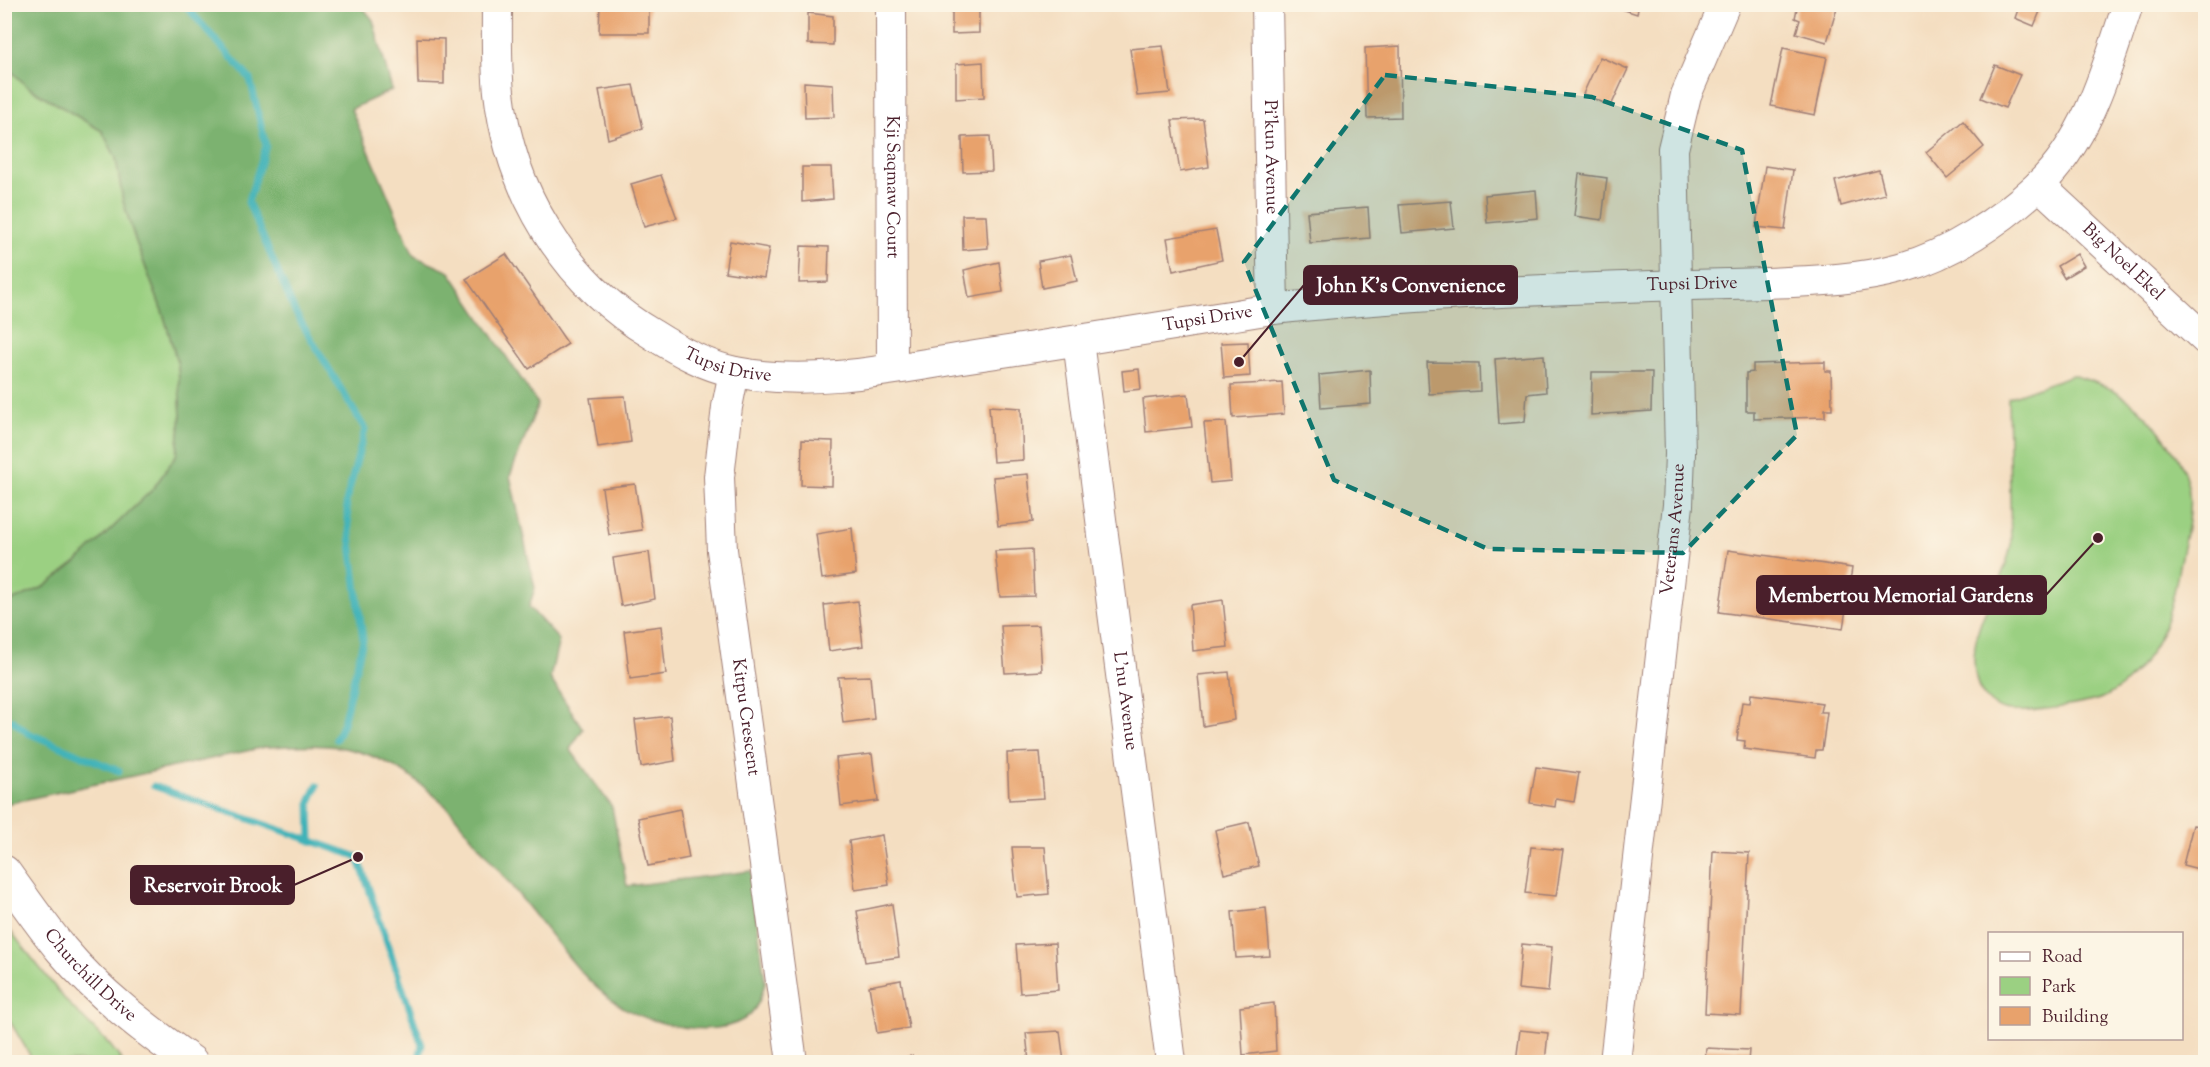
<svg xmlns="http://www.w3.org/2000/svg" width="2210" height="1067" font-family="'Sorts Mill Goudy',serif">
  <rect width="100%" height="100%" fill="#fcf5e5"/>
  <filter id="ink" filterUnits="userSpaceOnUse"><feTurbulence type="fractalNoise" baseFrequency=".0167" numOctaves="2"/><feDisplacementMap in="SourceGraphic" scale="12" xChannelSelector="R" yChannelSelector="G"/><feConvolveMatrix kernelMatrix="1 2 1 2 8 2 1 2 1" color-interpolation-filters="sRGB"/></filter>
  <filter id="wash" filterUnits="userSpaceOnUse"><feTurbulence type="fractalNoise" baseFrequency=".008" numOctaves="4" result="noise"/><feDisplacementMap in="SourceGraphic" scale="24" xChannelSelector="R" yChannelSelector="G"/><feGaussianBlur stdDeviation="1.35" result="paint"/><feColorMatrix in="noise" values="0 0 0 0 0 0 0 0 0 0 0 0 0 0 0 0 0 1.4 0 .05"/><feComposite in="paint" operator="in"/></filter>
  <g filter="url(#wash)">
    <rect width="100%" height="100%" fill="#f4dec1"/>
    <g fill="#9bd082" stroke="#727856" stroke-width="1.5">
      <polygon points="4,64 28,87 102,131 116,158 123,201 135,239 164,316 178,365 181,416 177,454 153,489 78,561 44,587 5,604"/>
      <path d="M2072,375C2086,380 2102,383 2114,391C2145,408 2181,451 2188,486C2193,512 2184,541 2179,566C2171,616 2160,651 2122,686C2117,690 2112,693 2107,696C2090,704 2022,715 2004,710C1990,706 1979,693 1976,678C1965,626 2002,592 2011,545L2008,398Z"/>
      <polygon points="4,923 67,1002 110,1045 123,1062 34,1062 5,1013"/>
    </g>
    <path fill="#7cb270" stroke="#63684e" stroke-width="1.5" d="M5,5H361L373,20L392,90L351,109L414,256L450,272L538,404L510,476L535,588L529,607L559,640L550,678L583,729L570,749L612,807L627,886L751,871L765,982C759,1011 747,1024 717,1028C685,1032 639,1020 613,1001C584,980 564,951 542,924C512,886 481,849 451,811C424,784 390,759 353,750C325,743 293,746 265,747L5,804L4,604L44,587L78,561L153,489L177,454L181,416L178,365L164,316L135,239L123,201L116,158L102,131L28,87L5,65Z"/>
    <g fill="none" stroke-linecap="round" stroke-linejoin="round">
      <g stroke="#41b2b8" stroke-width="7">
        <polyline points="184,4 250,79 266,146 248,202 295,312 365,429 346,502 363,640 343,723 336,739"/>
        <polyline points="4,720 12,720 28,733 119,771"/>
        <polyline points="154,786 358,857 422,1045 418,1062"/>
        <polyline points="311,841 310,802 317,786"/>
      </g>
    </g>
    <g id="blocks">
      <g fill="#e8a26c">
        <polygon points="415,4 443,4 442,9 415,9"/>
        <polygon points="600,4 649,4 649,33 599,33"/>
        <polygon points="952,4 979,4 979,33 952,34"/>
        <polygon points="1606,4 1639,4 1637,14"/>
        <polygon points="1798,4 1838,4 1827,42 1796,33 1800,20 1795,18"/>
        <polygon points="2020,4 2043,4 2034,26 2015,18"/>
        <polygon points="808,13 833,16 833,45 808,44"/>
        <polygon points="417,38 444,39 444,84 418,83"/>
        <polygon points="1163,46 1170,93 1137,96 1130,49"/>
        <polygon points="1400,46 1401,117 1367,118 1365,48"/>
        <polygon points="1783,48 1827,57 1815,115 1771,106"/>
        <polygon points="1600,57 1628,69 1611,106 1583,94"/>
        <polygon points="983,62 984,97 956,99 956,64"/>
        <polygon points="1995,65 2020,75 2005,108 1981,98"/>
        <polygon points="804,82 833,84 834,117 805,118"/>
        <polygon points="633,85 643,128 608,139 599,90"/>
        <polygon points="1203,119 1209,167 1180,172 1172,120"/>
        <polygon points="1963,121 1984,147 1947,178 1926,152"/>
        <polygon points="990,136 992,171 963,172 962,137"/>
        <polygon points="1765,166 1793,170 1785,230 1756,227"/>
        <polygon points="802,167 831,167 833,199 802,202"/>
        <polygon points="1879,170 1885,194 1841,206 1835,181"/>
        <polygon points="1579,174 1607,178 1602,220 1574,216"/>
        <polygon points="661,175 677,218 644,227 631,184"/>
        <polygon points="1536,190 1538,218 1487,223 1485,195"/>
        <polygon points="1451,201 1454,228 1402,233 1399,205"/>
        <polygon points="1368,207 1370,238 1310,243 1307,212"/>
        <polygon points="962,215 986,215 988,248 963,250"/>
        <polygon points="1216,230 1222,260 1173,271 1167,238"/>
        <polygon points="730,241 769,248 764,278 725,272"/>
        <polygon points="801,246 829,247 828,282 799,283"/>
        <polygon points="506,254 568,344 529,369 466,279"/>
        <polygon points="2077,254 2084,266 2064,278 2057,266"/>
        <polygon points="1071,255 1077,281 1042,288 1038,261"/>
        <polygon points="999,262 1003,292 969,298 964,270"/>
        <polygon points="1248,342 1250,376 1224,378 1221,343"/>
        <polygon points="1544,355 1546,392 1527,394 1525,422 1499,424 1495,359"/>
        <polygon points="1427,362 1479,363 1480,391 1429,394"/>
        <polygon points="1825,362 1825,371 1831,371 1832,409 1825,409 1825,417 1754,419 1754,411 1746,411 1746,373 1753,372 1753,364"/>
        <polygon points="1139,369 1141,389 1124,391 1122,371"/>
        <polygon points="1370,370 1371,404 1321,408 1319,375"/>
        <polygon points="1592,372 1652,372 1651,411 1591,415"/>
        <polygon points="1282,382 1284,414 1233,418 1231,385"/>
        <polygon points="1188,394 1192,427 1146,432 1143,399"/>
        <polygon points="625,396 631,442 598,447 590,398"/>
        <polygon points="989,406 1021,408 1023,460 993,462"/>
        <polygon points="1226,422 1231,481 1210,483 1204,423"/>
        <polygon points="802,440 833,441 832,486 801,485"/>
        <polygon points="1028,474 1033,522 998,526 993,477"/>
        <polygon points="635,484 642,530 609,535 602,488"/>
        <polygon points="852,528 856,574 822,579 816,534"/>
        <polygon points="1032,549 1034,596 1000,597 995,551"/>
        <polygon points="1728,550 1852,568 1843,629 1719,612"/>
        <polygon points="649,552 655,599 621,606 613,558"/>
        <polygon points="1223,600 1228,647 1193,651 1190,605"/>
        <polygon points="858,601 863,646 829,651 824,605"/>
        <polygon points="1039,625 1042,671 1005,673 1001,626"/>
        <polygon points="661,626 666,674 630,679 624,631"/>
        <polygon points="1229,672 1234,720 1203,726 1198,675"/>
        <polygon points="870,676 874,719 843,723 838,677"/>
        <polygon points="1751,694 1822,703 1820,712 1827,712 1822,750 1816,750 1815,758 1744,749 1745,741 1737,740 1742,702 1750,703"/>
        <polygon points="670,716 675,761 641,767 635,720"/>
        <polygon points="1040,752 1044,798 1009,800 1007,753"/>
        <polygon points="872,754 878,801 841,806 836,758"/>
        <polygon points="1536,767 1579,773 1574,802 1556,799 1555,807 1530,803"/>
        <polygon points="680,809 689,858 648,866 638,818"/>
        <polygon points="1249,822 1259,866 1224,874 1215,830"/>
        <polygon points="2193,825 2206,827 2206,871 2183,865"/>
        <polygon points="882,835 889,885 855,890 849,841"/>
        <polygon points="1012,847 1045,847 1049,894 1017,897"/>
        <polygon points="1531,847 1563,850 1556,896 1525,893"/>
        <polygon points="1713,851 1749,853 1741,1015 1705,1013"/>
        <polygon points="892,904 899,957 865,962 857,911"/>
        <polygon points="1266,908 1270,956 1236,958 1232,912"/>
        <polygon points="1055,943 1058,990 1020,993 1016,945"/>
        <polygon points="1522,944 1552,947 1548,992 1518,989"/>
        <polygon points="901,980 909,1028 877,1033 869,986"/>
        <polygon points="1274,1003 1276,1051 1243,1055 1240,1007"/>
        <polygon points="1520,1030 1548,1033 1545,1062 1516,1062"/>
        <polygon points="1060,1031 1064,1062 1029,1062 1026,1033"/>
        <polygon points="1706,1048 1749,1050 1748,1062 1705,1062"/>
        <polygon points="912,1056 912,1062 880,1062 880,1061"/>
      </g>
    </g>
  </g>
  <g filter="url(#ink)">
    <use href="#blocks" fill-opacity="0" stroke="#9f7e76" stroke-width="1.5"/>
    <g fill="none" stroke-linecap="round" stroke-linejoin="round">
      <g stroke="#9f7e76" stroke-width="32">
        <g id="minor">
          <path id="s1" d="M497,4C497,33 496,63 499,92C510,191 565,283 652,334C677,350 705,366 735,372C810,387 895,369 969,357C1071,342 1172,325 1273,309C1399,296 1525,290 1652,286C1691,285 1729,284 1767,283C1813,281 1857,280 1901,268C1951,254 2000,221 2038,186C2088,139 2107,68 2128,4"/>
          <path id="s2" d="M891,4L892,369"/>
          <path id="s3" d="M1267,4L1273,309"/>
          <path id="s4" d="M2039,185L2206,340"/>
          <path id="s5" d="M1078,341L1171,1062"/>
          <path id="s6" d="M734,372L727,407L719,477L722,550L792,1062"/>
          <path id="s7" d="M1615,1062L1678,505L1680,454L1673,149L1686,95L1725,4"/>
        </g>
      </g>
      <g stroke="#9f7e76" stroke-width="35">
        <g id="major">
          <path id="s8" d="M4,872C23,898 41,925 62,950C99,994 145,1029 191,1062"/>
        </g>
      </g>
      <use href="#minor" stroke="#fff" stroke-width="30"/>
      <use href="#major" stroke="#fff" stroke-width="33"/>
    </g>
  </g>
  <path fill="#0f766e" fill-opacity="0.2" stroke="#0f766e" stroke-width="4.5" stroke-dasharray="12 8" stroke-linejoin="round" d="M1385,75L1592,97L1742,150L1797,435L1683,553L1488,549L1334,480L1244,262Z"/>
  <g text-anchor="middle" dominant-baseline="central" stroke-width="4.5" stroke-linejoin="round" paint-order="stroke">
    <g font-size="18" fill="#4a1f2b" stroke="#fcf5e5">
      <text stroke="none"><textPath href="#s3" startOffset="153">Pi'kun Avenue</textPath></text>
      <text stroke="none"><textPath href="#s2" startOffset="183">Kji Saqmaw Court</textPath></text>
      <text stroke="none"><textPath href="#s4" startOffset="114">Big Noel Ekel</textPath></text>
      <text stroke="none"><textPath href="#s1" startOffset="1440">Tupsi Drive</textPath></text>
      <text stroke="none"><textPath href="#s1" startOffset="954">Tupsi Drive</textPath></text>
      <text stroke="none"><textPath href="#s1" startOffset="468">Tupsi Drive</textPath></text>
      <text stroke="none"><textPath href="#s7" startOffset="536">Veterans Avenue</textPath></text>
      <text stroke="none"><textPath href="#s5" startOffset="363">L'nu Avenue</textPath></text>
      <text stroke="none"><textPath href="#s6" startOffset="348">Kitpu Crescent</textPath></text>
      <text stroke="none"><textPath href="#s8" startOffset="135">Churchill Drive</textPath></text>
    </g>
  </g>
  <path fill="none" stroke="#4a1f2b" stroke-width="2" d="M1239 362L1304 285M2098 538L2046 595M358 857L294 885"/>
  <g fill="#4a1f2b" stroke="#fcf5e5" stroke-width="2">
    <circle cx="1239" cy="362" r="6"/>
    <circle cx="2098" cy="538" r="6"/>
    <circle cx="358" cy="857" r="6"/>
  </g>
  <g fill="#4a1f2b" stroke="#4a1f2b" stroke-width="2">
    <rect x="1304" y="266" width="213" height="38" rx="6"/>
    <rect x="1757" y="576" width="289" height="38" rx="6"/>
    <rect x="131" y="866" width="163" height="38" rx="6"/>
  </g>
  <g font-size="20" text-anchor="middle" font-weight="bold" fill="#fff">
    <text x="1411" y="292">John K's Convenience</text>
    <text x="1901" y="602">Membertou Memorial Gardens</text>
    <text x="213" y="892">Reservoir Brook</text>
  </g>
  <rect width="2210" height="1067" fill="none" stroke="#fcf5e5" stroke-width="24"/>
  <rect x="1988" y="932" width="195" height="108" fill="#fcf5e5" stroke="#b59f9b" stroke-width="1.5"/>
  <rect x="2000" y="952" width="30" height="9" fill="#ffffff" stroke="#b59f9b" stroke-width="1.5"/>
  <text x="2042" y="962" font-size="18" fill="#4a1f2b">Road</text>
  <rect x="2000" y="977" width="30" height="18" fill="#9bd082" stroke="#b59f9b" stroke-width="1.5"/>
  <text x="2042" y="992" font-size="18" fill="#4a1f2b">Park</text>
  <rect x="2000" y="1007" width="30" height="18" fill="#e8a26c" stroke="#b59f9b" stroke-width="1.5"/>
  <text x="2042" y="1022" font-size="18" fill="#4a1f2b">Building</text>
</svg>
